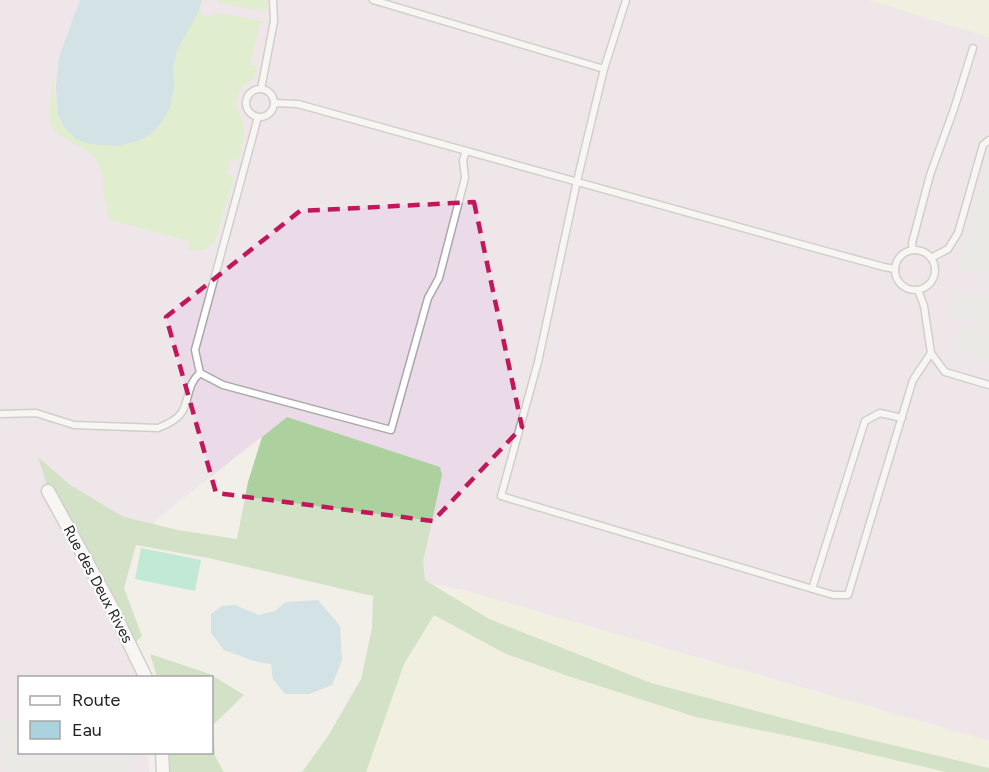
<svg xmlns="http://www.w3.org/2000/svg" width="989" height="772" font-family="Figtree,sans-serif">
  <rect width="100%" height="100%" fill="#f2efe9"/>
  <polygon fill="#ebdbe8" points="0,0 869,0 989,37 989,741 463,590 406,578 287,417 161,516 116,560 146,677 20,678 20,752 148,753 149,772 0,772"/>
  <g fill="#eef0d5">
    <polygon points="869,0 989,0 989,37"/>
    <polygon points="463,590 989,741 989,772 364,772 404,664 434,615"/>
  </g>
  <g fill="#cdebb0">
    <polygon points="219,0 268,0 268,9 263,11 219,3"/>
    <path d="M199,10L202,11V15L211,17L214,14L219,13L268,22V24L260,23L259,26L250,65L258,67L254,77L242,87L240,90L235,104C247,129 245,134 239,160L231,159L227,174L234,177L215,241L205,249L197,251L188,249L189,241L110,220L107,216V204L104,200L103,177L96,158L86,150L59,135L53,128L50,121L49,110L53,74L56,105L64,127L137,141L150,135L158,127L174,86L173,65L177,51Z"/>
  </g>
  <g fill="#add19e">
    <polygon points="287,417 440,467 442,475 423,562 425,580 489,619 651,683 821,728 989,768 989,772 946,772 818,742 696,717 568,676 504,653 434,615 404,664 366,772 302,772 328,736 361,679 372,628 373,596 208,558 136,545 124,588 142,636 128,650 59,524 38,457 70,485 124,517 178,530 237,539 248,482 262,437"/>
    <polygon points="150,654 210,674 244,695 213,725 215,756 224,772 170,772 169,753 212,752 212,678 157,677"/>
  </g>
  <polygon fill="#88e0be" points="141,548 201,560 195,591 135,579"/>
  <g fill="#e2e2e2">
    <polygon points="989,161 989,276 957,266"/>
    <polygon points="952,289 989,297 989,362 953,348 963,323 981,331 983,321 947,314"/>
    <polygon points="0,720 19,720 20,752 133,753 133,772 7,772 5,771 5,763 2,762 3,739 0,739"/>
  </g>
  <g fill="#aad3df">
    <polygon points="80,0 202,0 199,10 177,51 173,65 174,86 170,108 158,127 150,135 137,141 119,146 90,144 76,139 64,127 58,114 56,87 59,57"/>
    <polygon points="318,600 340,626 342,660 332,685 309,694 285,694 273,679 271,664 254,661 224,650 211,633 211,614 222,606 235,605 259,615 275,611 286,602"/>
  </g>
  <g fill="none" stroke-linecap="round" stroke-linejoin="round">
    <g stroke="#a9a9a9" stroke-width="9">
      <g id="lane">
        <polyline points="373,0 604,69"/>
        <polyline points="626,0 604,69 577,181 538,362 501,496 833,595 848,595 913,380 931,353"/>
        <polyline points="261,89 274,21 273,0"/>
        <circle cx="260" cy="103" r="14"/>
        <polyline points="274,103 298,104 818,249 884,267 895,269"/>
        <polyline points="258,117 195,350 200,373 223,385 391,430 428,298 439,278 465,178 463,160 466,151"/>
        <polyline points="913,250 912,243 930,175 954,109 973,48"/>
        <circle cx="915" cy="270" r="20"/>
        <polyline points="931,258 948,249 958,233 983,145 989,140"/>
        <polyline points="918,290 924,306 931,353 945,372 989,385"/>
        <path d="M0,414L36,413L74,425L158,428C166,425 177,420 182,412C190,398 187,384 200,373"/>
        <polyline points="812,589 865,421 880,413 902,418"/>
      </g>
    </g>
    <g stroke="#a9a9a9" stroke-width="15">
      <g id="street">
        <polyline points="48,491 108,600 146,678"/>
        <polyline points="162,752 163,772"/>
      </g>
    </g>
    <use href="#lane" stroke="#fff" stroke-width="6"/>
    <use href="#street" stroke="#fff" stroke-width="12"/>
  </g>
  <path d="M0 0H989V772H0ZM474,202L522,427L433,521L216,493L166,317L300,211Z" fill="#f2efe9" fill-opacity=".55" fill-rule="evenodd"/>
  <path fill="none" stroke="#c2185b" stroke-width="4.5" stroke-dasharray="12 8" stroke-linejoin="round" d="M474,202L522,427L433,521L216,493L166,317L300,211Z"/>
  <g text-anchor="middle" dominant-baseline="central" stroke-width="4.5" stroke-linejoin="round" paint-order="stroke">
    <g font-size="15" fill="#222" stroke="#fff">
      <text transform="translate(98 584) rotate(62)">Rue des Deux Rives</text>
    </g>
  </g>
  <rect x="18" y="676" width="195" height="78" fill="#ffffff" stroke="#a7a7a7" stroke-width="1.5"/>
  <rect x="30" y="696" width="30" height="9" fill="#ffffff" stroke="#a7a7a7" stroke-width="1.5"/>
  <text x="72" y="706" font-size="18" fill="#222222">Route</text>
  <rect x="30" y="721" width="30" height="18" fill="#aad3df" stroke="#a7a7a7" stroke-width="1.5"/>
  <text x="72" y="736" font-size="18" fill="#222222">Eau</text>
</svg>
